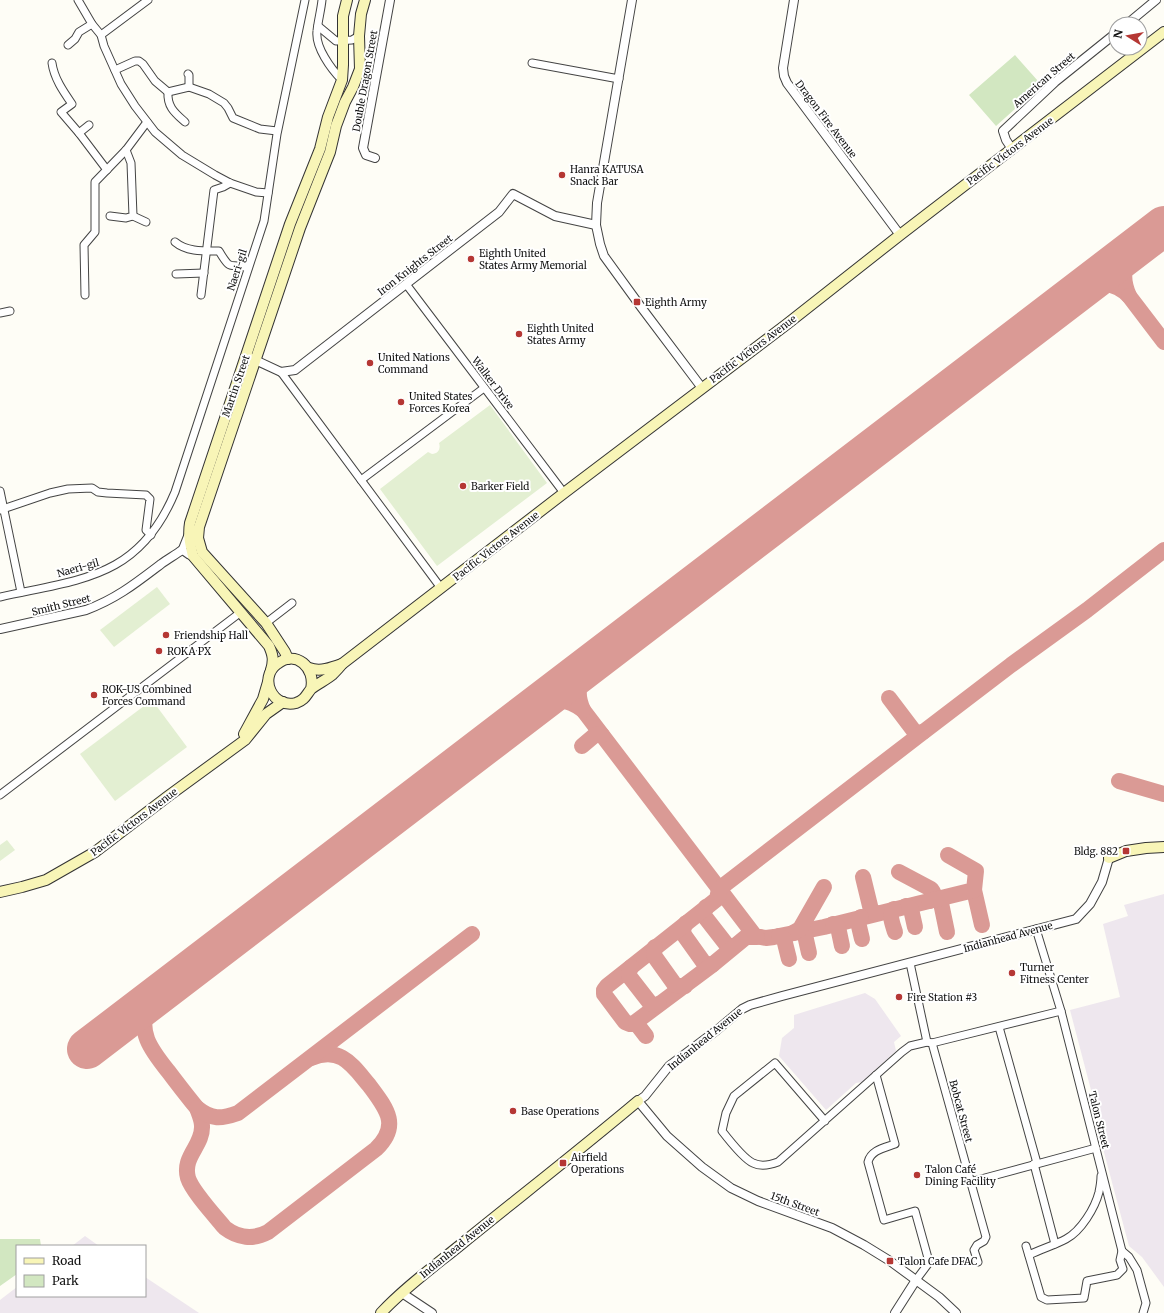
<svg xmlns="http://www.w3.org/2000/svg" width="1164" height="1313" font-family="Merriweather,serif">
  <rect width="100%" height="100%" fill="#fefdf6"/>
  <g fill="#eee7ee">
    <polygon points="1164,894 1164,1287 1142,1257 1129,1246 1101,1141 1103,1138 1102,1132 1070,1010 1120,997 1103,924 1128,916 1124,905"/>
    <polygon points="865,993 875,999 901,1036 894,1042 896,1051 862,1082 856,1083 826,1110 779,1056 782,1038 794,1028 794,1015"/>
    <polygon points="85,1236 99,1246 72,1246"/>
    <polygon points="145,1277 199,1313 0,1313 0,1300 17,1287 17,1296 145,1296"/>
  </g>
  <g fill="#d2e7c1">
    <polygon points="1015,55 1038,81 1034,85 1037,89 996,126 969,95"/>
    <polygon points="0,1239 40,1239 41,1246 17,1246 17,1274 0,1286"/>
  </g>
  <g fill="#e3efd2">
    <path d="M490,405L547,483L437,566L380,489L428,452L432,454C438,454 441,449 439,443Z"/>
    <polygon points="157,587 170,604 114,647 100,630"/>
    <polygon points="152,700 187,747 115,801 80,754"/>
    <polygon points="7,840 15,850 0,861 0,845"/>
  </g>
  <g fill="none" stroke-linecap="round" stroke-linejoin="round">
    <g stroke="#da9a95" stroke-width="16">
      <path d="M1075,294C1095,284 1112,278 1129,296C1120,275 1124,262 1138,246"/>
      <polyline points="1129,296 1164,342"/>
      <path d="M593,663C580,679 574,690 583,710L755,936L766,938L774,937L824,927L929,901L932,899L933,892L931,889L899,872"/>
      <polyline points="889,698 914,731 919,733 923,732"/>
      <path d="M535,707C554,699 565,697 583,710"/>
      <polyline points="582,746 595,735 598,734 602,735"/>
      <polyline points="1119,781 1164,794"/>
      <polyline points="863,877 871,910 872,912 877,913"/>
      <polyline points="974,890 982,925"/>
      <polyline points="940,898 947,932"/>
      <polyline points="929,901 974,890 976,871 948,855"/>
      <polyline points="906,906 911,909 915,927"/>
      <polyline points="706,907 704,913 705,917 726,944 729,946 734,946"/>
      <path d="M894,909C888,914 893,925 895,932"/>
      <polyline points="861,917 858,922 862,939"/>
      <polyline points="686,923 683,929 684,935 704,963 712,965"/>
      <polyline points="833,924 838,927 842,946"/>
      <polyline points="800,932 805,935 809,953"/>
      <polyline points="793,933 800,929 824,887"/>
      <polyline points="779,936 784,939 789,959"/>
      <polyline points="757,937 746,937 712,965 633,1024 630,1024 625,1022 604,994 604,990 607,986 717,899 719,889 918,736 1011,665 1087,610 1164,550"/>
      <polyline points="655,947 654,953 655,957 675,985 680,986 685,986"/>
      <polyline points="631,967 629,972 629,976 650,1003 654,1005 659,1004"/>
      <path d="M160,992C157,996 153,1000 150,1004C135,1030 152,1051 168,1071C178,1084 187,1096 197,1108C199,1114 202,1120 202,1126C203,1146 182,1156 188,1178C192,1191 215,1216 225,1228C238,1238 253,1240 268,1232L376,1149C401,1125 386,1108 369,1085C352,1065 341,1046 311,1058"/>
      <polyline points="636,1023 646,1036"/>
      <path d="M197,1108C212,1120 221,1119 238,1113L472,934"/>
    </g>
    <polyline stroke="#da9a95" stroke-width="40" points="87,1049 1164,226"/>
    <g stroke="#444" stroke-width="9">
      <g id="minor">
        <polyline points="78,0 92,24 101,35 104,46 121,84 135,106 155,132 182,155 215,175 230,183 256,192 268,193"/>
        <path d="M322,0C321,10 318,21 317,31C315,47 331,69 342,80"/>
        <polyline points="318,26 336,41 352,40 359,36"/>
        <polyline points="101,35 148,0"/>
        <polyline points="68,45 75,39 79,32 92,24"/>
        <path d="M52,63C54,78 63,91 72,104L61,112L79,133L107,170"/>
        <polyline points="532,63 619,79"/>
        <polyline points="115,70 135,61 139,61 143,64 155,81 168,92 189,87 209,94 224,103 228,108 233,118 260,129 277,131"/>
        <polyline points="188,74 189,75 189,87"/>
        <path d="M168,92C167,107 175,113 185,122"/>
        <polyline points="79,133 89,125"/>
        <polyline points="110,216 126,218 133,216 131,163 126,150"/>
        <polyline points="133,216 146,222"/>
        <path d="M175,242C187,252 204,251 219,251C232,273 229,262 248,268"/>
        <polyline points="176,274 204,273"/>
        <polyline points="406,284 564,493"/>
        <polyline points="85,295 84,245 95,232 95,182 126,150 147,122"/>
        <polyline points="201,295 214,190 223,187 230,183"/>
        <polyline points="0,313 10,311"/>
        <polyline points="281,372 441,588"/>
        <polyline points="361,480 484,388"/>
        <polyline points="0,491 21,592"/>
        <polyline points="0,510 50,493 68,489 92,488 98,492 107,493 146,495 150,499 146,530 151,535"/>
        <polyline points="188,535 182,550 189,555 193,556"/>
        <path d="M0,597C80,579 139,579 175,492L264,221L277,134L305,0"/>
        <polyline points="266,623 292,603"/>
        <polyline points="0,795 241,612"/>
        <polyline points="1036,929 1061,1011 1122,1251 1129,1257 1137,1270 1146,1303 1143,1313"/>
        <polyline points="910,963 927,1042 932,1043 986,1237 984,1241 977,1245 974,1250 978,1262"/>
        <polyline points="999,1027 1037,1163"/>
        <polyline points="932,1043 1061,1011"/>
        <path d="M876,1075L895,1144C884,1148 871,1150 868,1162L884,1220L915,1211L928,1258V1264L916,1280"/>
        <path d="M825,1121L775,1063L734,1096L726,1113L722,1131C729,1140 744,1159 753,1163C761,1167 770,1165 778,1162L902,1052L910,1046L927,1042"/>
        <polyline points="1034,1164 1055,1244"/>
        <polyline points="970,1182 1096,1148"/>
        <polyline points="1026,1246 1041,1297 1047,1300 1084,1298 1087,1281 1117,1275 1123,1269 1120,1260 1122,1251"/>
        <path d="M1029,1255C1041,1249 1055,1245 1066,1239C1081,1231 1095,1208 1099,1192C1100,1187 1101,1181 1101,1176"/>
      </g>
    </g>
    <g stroke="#444" stroke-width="10">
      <g id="tertiary">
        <polyline points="632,0 597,203 596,225 600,244 604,256 641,307 702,388"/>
        <polyline points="794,0 783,68 784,76 787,83 900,235"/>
        <polyline points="1127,24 1156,0"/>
        <polyline points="1012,149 1006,140 1003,131 1055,82 1116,33"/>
        <polyline points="375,158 366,155 363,148 390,0"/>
        <polyline points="251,358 281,372 295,370 499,212 513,194 555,216 596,225"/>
        <path d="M0,629L86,610C116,599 136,583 161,564C168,559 175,555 182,550"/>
        <polyline points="402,1293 432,1313"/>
        <polyline points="895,1313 916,1280"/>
        <polyline points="956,1313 939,1297 890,1261 864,1245 832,1228 758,1201 731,1188 702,1167 667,1136 638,1101 645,1096 669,1066 717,1030 742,1009 750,1005 782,996 1076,919 1090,904 1102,882 1109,858"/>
      </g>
    </g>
    <g stroke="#333" stroke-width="12">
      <g id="secondary">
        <polyline points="288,659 285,652 266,623 202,552 198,538 199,527 300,228 330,152 336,126 345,102 353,87 360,69 359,36 361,14 365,0"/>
        <path d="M309,668C320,672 331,668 342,664"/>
        <path d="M271,670C274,660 273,655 269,646L193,556C190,544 188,535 190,523L290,224L320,149L328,117L342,80L343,65V16L347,0"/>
        <path d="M311,689C316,668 296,649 277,664C258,678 273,709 296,703C305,700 306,695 311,689C317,684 326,680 332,675C335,672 339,668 342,664L564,493L787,324L900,235L1164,32"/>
        <polyline points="244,734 263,699 268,682"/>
        <polyline points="1109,858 1126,851 1146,848 1164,847"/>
        <polyline points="0,892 22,887 46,880 95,852 167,797 245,740 266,714 283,702"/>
        <path d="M381,1313C405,1287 436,1265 464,1242C522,1195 581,1149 638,1101"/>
      </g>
    </g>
    <use href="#minor" stroke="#fff" stroke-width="7"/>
    <use href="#tertiary" stroke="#fff" stroke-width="8"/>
    <use href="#secondary" stroke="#f8f5b7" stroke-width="10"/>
  </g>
  <g fill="#b53734" stroke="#fff" stroke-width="1.5">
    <circle cx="562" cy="175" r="4"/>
    <circle cx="471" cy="259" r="4"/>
    <rect x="633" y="298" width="8" height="8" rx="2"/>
    <circle cx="519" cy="334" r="4"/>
    <circle cx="370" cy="363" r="4"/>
    <circle cx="401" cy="402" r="4"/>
    <circle cx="463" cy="486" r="4"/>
    <circle cx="166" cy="635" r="4"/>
    <circle cx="159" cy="651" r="4"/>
    <circle cx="94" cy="695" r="4"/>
    <rect x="1122" y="847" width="8" height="8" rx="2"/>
    <circle cx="1012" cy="973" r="4"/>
    <circle cx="899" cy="997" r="4"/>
    <circle cx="513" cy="1111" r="4"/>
    <rect x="559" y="1159" width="8" height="8" rx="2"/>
    <circle cx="917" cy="1175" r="4"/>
    <rect x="886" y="1257" width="8" height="8" rx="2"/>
  </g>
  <g text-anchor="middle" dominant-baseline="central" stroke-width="4" stroke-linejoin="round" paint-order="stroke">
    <g font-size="10" fill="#111" stroke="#fff">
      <text transform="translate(1044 80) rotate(-41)">American Street</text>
      <text transform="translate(365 81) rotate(-80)">Double Dragon Street</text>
      <text transform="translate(826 119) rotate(53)">Dragon Fire Avenue</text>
      <text transform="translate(1010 151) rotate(-37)">Pacific Victors Avenue</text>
      <text transform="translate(415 265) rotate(-38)">Iron Knights Street</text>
      <text transform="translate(237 270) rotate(-72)">Naeri-gil</text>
      <text transform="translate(753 349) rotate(-37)">Pacific Victors Avenue</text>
      <text transform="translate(493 383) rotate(53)">Walker Drive</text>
      <text transform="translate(236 386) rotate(-71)">Martin Street</text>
      <text transform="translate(496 546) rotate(-38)">Pacific Victors Avenue</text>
      <text transform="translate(78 568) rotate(-16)">Naeri-gil</text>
      <text transform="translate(61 605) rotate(-14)">Smith Street</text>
      <text transform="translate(134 822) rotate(-37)">Pacific Victors Avenue</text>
      <text transform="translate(1008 937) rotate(-15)">Indianhead Avenue</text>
      <text transform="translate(705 1039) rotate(-39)">Indianhead Avenue</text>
      <text transform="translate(961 1111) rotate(75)">Bobcat Street</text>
      <text transform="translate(1099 1120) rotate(76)">Talon Street</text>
      <text transform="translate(795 1204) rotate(20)">15th Street</text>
      <text transform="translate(457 1247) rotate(-39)">Indianhead Avenue</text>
    </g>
    <g font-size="10" fill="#111" stroke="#fff" text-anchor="start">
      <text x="570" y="169">Hanra KATUSA<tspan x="570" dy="12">Snack Bar</tspan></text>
      <text x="479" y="253">Eighth United<tspan x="479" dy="12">States Army Memorial</tspan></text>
      <text x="645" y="302">Eighth Army</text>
      <text x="527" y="328">Eighth United<tspan x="527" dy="12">States Army</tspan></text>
      <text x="378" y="357">United Nations<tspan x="378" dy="12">Command</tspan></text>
      <text x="409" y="396">United States<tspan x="409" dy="12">Forces Korea</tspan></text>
      <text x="471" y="486">Barker Field</text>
      <text x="174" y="635">Friendship Hall</text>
      <text x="167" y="651">ROKA PX</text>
      <text x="102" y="689">ROK-US Combined<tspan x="102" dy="12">Forces Command</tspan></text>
      <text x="1118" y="851" text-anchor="end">Bldg. 882</text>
      <text x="1020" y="967">Turner<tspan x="1020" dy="12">Fitness Center</tspan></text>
      <text x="907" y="997">Fire Station #3</text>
      <text x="521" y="1111">Base Operations</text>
      <text x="571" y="1157">Airfield<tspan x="571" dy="12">Operations</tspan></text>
      <text x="925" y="1169">Talon Café<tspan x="925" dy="12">Dining Facility</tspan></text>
      <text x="898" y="1261">Talon Cafe DFAC</text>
    </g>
  </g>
  <rect x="16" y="1245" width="130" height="52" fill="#ffffff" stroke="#a0a0a0"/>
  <rect x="24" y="1258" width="20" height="6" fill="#f8f5b7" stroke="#a0a0a0"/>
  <text x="52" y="1265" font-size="12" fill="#111111">Road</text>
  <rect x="24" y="1275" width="20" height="12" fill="#d2e7c1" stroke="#a0a0a0"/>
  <text x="52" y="1285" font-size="12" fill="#111111">Park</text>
  <g transform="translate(1128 36) rotate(281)"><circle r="19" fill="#ffffff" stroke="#a0a0a0"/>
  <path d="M0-3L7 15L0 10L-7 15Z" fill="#b53734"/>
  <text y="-6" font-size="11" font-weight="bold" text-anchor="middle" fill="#111111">N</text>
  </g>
</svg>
